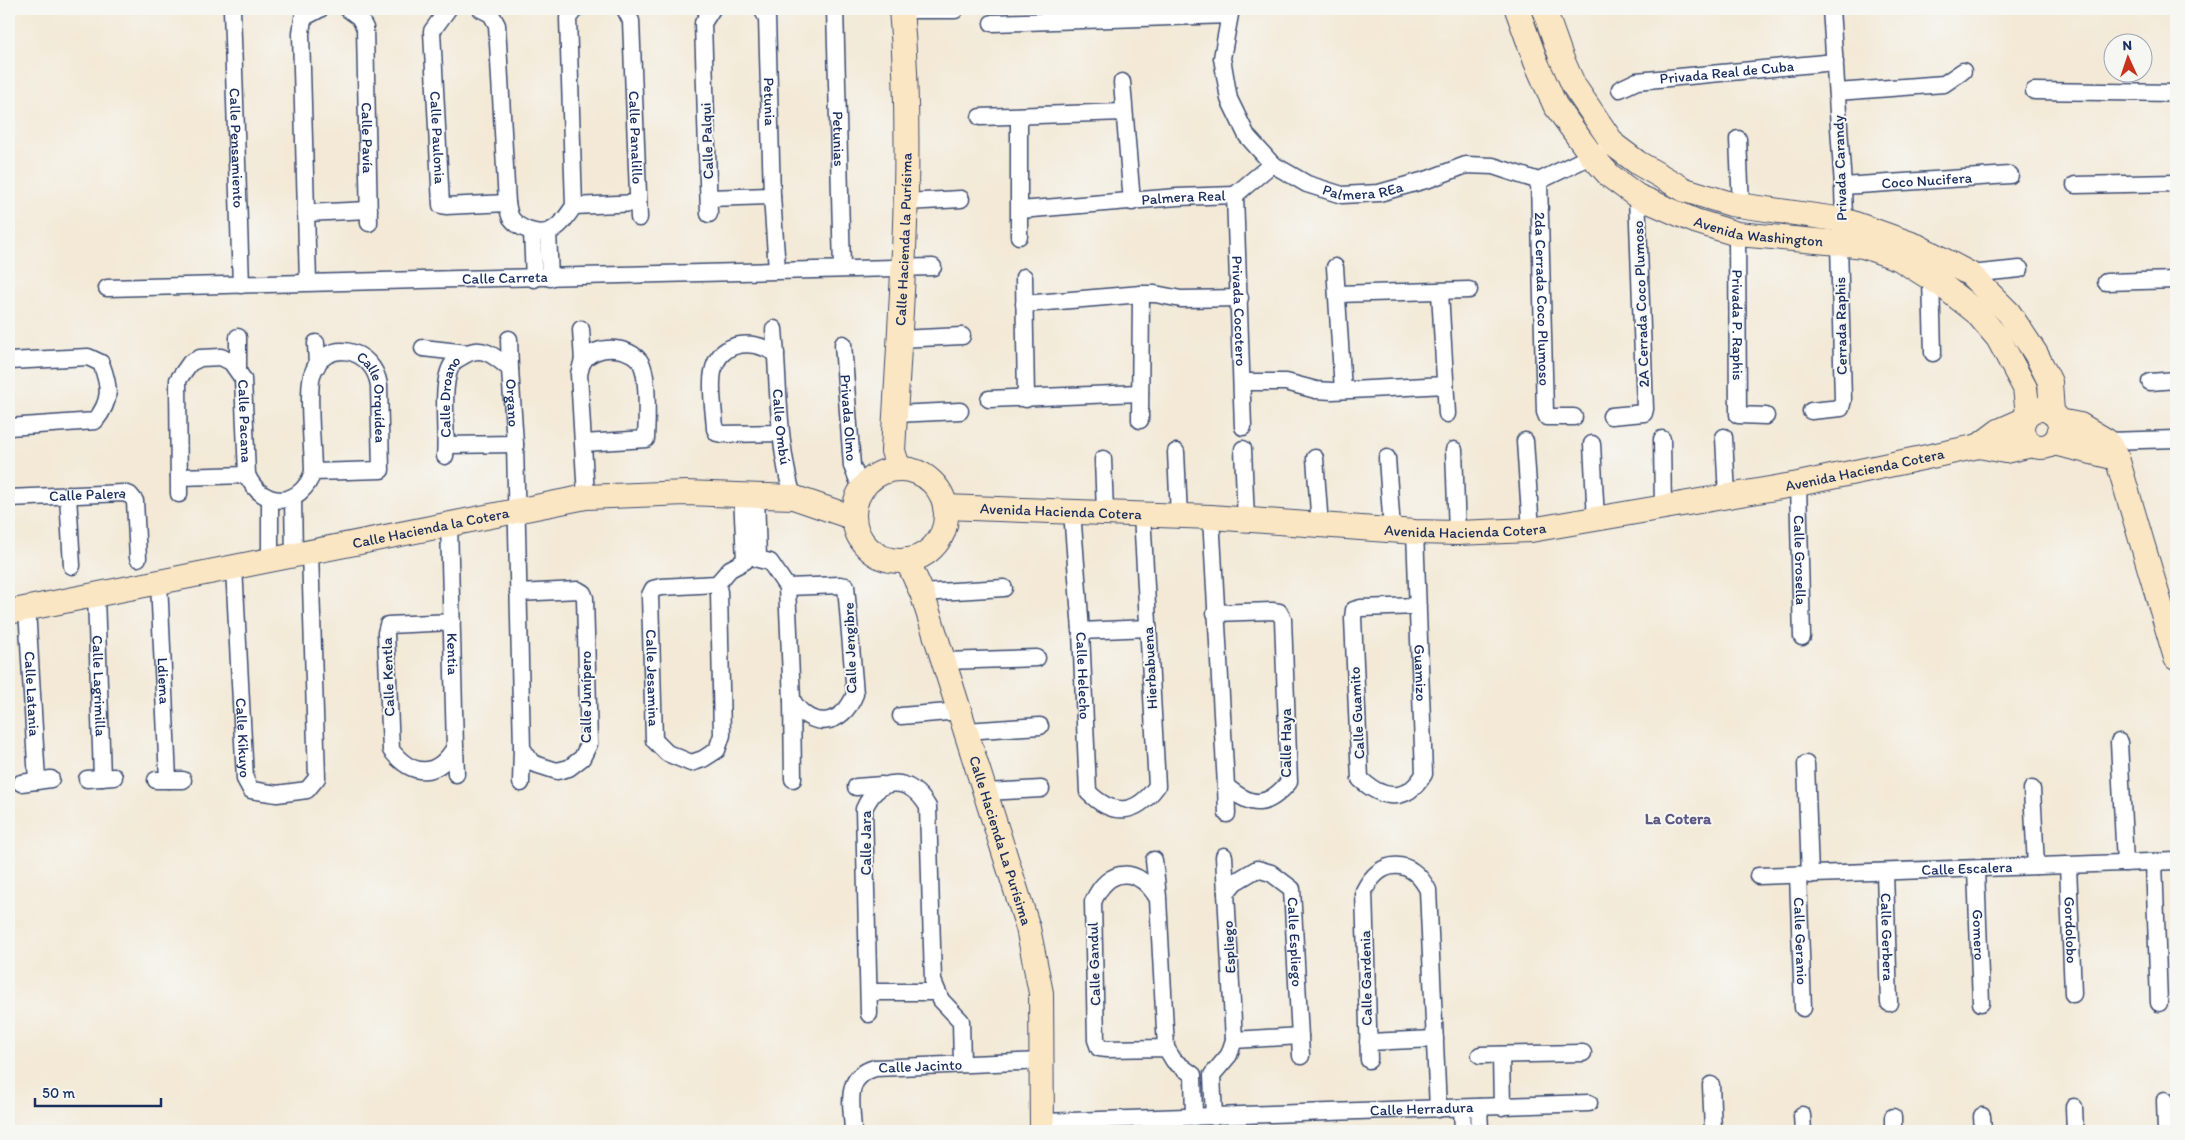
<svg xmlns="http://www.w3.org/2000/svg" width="2185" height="1140" font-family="Itim,sans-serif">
  <rect width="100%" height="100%" fill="#f6f6f2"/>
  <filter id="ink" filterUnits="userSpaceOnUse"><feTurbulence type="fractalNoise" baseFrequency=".02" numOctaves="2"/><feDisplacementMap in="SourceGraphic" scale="10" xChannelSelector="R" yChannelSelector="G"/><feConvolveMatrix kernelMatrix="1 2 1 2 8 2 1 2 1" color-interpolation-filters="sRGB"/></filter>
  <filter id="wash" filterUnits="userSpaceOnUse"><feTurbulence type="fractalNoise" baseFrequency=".0096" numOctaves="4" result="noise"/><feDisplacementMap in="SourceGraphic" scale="20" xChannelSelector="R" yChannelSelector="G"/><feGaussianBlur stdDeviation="1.12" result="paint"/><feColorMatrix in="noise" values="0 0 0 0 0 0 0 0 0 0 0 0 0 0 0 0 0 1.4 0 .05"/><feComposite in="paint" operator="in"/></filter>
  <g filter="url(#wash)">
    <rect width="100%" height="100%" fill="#f3e9d6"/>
  </g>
  <g filter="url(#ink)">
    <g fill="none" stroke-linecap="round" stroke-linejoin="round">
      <g stroke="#3b4b70" stroke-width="19">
        <g id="street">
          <path id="s1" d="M232,9L241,285"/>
          <path id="s2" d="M348,9L359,17L365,28L369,223"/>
          <path id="s3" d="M448,9L432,31L441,205L446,206L507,203"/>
          <path d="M481,9L491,14L497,25L507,203C508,208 509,214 511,218C519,229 538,236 550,231C561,226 567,216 574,206L568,18L575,9"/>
          <path id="s4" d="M625,9L631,21L639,218"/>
          <path id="s5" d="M762,9L767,18L772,196L777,270"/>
          <path id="s6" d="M835,9L842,268"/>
          <path id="s7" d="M1231,9L1222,58L1229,99L1247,136L1272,164L1307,184L1342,195L1379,193L1429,179L1466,165L1493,166L1539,181L1601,151"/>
          <polyline points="901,10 955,10"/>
          <polyline points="992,23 1229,15"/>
          <polyline points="1122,82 1132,202"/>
          <path id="s8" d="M1620,89L1637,81L1835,62"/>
          <polyline points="2034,91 2176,93"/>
          <polyline points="1837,92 1944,84 1963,71"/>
          <polyline points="1019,116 1019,236"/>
          <polyline points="980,117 1124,112"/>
          <polyline points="1738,139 1741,206"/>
          <path id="s9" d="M1539,181L1545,412L1547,417H1574"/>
          <polyline points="2075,185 2176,183"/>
          <path id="s10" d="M1843,186L2010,175"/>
          <path id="s11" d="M1235,195L1243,427"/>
          <polyline points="1235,195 1272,164"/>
          <polyline points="709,198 772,196"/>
          <polyline points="906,202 961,199"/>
          <polyline points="574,206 638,203"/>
          <path id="s12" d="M1020,210L1177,197L1235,195"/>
          <polyline points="306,213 369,210"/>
          <polyline points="709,214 703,23 712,9"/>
          <polyline points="532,232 534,279"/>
          <polyline points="548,232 550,278"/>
          <path id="s13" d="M1737,234L1738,415L1766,416"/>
          <polyline points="1335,267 1343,390"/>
          <polyline points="1970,274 2020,269"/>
          <polyline points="1024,277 1026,399"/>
          <polyline points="1931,278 1933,353"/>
          <polyline points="308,282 301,34 303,18 320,9"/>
          <polyline points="2106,282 2176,280"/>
          <path id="s14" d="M107,288L933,267"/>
          <polyline points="1440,292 1447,414"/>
          <polyline points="1337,294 1469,290"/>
          <polyline points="1024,304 1141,294 1155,294 1181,299 1240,298"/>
          <polyline points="581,329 583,362"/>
          <path id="s15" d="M774,329C779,386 777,442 793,497"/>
          <polyline points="509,339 510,369"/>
          <polyline points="899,339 962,336"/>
          <polyline points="316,343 317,366"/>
          <path id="s16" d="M843,344L852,466L862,490"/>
          <polyline points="423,348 467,353"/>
          <path d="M776,354C764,346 749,342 735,346C701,357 714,401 715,429L717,433L722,434L780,433"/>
          <path d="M9,361L88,357L101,363C110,387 112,400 95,421L9,427"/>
          <polyline points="238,370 238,337"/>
          <polyline points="1242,382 1286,382 1316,390 1332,391 1445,385"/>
          <polyline points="2150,382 2176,380"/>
          <polyline points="989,399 1140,393"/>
          <polyline points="1811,411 1841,408 1843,400 1839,243 1844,220 1843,186 1831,9"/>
          <polyline points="895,414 960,411"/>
          <polyline points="1611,416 1644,413 1645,409 1637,196"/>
          <polyline points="1140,420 1141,294"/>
          <polyline points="1724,437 1727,496"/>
          <polyline points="1662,439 1663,509"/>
          <polyline points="1525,441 1531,530"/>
          <path d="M584,443L646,439C647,422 648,383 643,368C637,345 594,342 582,363C581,366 580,371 579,374L586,497"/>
          <polyline points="1592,444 1596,520"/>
          <polyline points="446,445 515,444"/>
          <polyline points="2102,447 2107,441 2176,439"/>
          <polyline points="1243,449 1246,520"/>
          <polyline points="1454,450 1457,533"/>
          <polyline points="1176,452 1179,516"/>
          <path id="s17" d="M445,456C448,433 439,379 454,362C456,360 461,357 463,356C481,343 496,357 510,369L515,444L522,748L532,763L557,771L569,768L582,758L589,744L585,598L583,593L578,590L518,593"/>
          <polyline points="1315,458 1320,526"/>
          <polyline points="1387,458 1392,530"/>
          <polyline points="1103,459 1105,512"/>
          <polyline points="179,477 247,475"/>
          <path id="s18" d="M1798,484L1802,637"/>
          <path id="s19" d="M179,494L178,380L190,363L200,358L221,357L231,362L243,379L247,475C263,510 301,507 313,472C313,449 307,394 312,375C324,337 373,347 379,385L381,470L313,472"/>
          <path d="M756,494L758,559L770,562L787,587L792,700C811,730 842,727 855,694L846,586L840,585L787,587"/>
          <polyline points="68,495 72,566"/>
          <path id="s20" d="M9,498L123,493L130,495L135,501L138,558"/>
          <polyline points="293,498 294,555"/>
          <path id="s21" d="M1072,511L1081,631L1088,792C1113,817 1136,815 1157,786L1142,514"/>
          <path d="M1211,517L1226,786C1252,808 1267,808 1289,782L1283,619L1279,612L1272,611L1215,613"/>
          <path id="s22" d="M449,524L455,747C437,778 412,777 391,750L386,633L388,625L452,622"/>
          <path id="s23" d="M1415,532L1424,774C1407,803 1383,800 1360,779L1353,618L1354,610L1361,608L1418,606"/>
          <polyline points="270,560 270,499"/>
          <path id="s24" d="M234,567L245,779L251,790L277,794L307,790L317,778L310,552"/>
          <path id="s25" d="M159,582L168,780"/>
          <path id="s26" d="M717,584L661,587L653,589L650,595L654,740L667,753L691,763L703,759L717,750L722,735L719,592L717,584L730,569L745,561L742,494"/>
          <polyline points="922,593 1004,588"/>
          <path id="s27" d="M96,595L102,778"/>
          <path id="s28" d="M27,608L37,781"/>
          <polyline points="1081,631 1148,628"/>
          <polyline points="944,661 1037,658"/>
          <polyline points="792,700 793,779"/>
          <polyline points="901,716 960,711"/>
          <polyline points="966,731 1040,726"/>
          <polyline points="2119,742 2125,863"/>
          <polyline points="455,747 456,774"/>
          <polyline points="1806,764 1810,875"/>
          <polyline points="87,779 114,777"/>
          <polyline points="156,780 183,780"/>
          <polyline points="21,783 51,779"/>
          <polyline points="521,783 522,748"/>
          <polyline points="1226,786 1227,814"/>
          <polyline points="856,787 882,785"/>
          <polyline points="2032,789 2036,866"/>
          <polyline points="986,792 1041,789"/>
          <polyline points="1224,856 1226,893"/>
          <polyline points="1154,860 1158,897"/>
          <polyline points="2154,862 2159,1003"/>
          <path id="s29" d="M2068,865L2073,994"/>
          <path id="s30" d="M1976,869L1981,1003"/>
          <path id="s31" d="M1885,872L1889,1003"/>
          <path id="s32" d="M1798,875L1803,1008"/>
          <path id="s33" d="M1758,876L2176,861"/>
          <polyline points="869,992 937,992"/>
          <path d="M869,1014L864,809C879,775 910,776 928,807L933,981L941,1000L961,1021L962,1064"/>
          <polyline points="1234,1040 1300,1036"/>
          <polyline points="1368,1042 1435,1039"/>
          <path d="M1166,1048L1107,1049L1099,1048L1096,1040L1093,902C1109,865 1139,867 1158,899L1166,1048L1174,1061L1193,1075L1194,1117"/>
          <polyline points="1480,1055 1583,1053"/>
          <polyline points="1501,1055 1502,1107"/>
          <path d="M1369,1060L1364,891C1380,858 1411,857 1428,890L1438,1109"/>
          <polyline points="1711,1085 1713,1131"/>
          <polyline points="2165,1100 2166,1131"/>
          <polyline points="1479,1107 1480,1131"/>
          <polyline points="2074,1107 2075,1131"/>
          <polyline points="1462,1108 1463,1131"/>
          <polyline points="1802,1115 1803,1131"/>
          <polyline points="1982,1116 1983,1131"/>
          <path id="s34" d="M1214,1117L1212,1075L1229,1055L1234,1040L1226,893L1235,882L1257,869L1271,873L1292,889L1301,1056"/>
          <polyline points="1893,1117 1893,1131"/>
          <path id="s35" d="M1043,1122L1589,1103"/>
          <path id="s36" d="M853,1131C852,1104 843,1077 875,1068L1043,1061"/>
        </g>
      </g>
      <g stroke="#3b4b70" stroke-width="26">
        <g id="secondary">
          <path id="s37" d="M1517,9L1536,62L1555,105L1592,156L1610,176L1637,196L1695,221L1737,234L1839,243L1863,246L1900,259L1943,286L1976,312L1998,338L2025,388L2028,414"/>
          <polyline points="1544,9 1561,57 1574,86 1614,145 1638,163 1685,190 1731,204 1844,220 1917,246 1970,274 2009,313 2036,354 2050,382 2052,413"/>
          <circle cx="2041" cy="428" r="19"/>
          <polyline points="2059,421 2080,425 2107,441 2117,458 2176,658"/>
          <polyline points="2054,443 2117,458"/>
          <polyline points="1979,446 1999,431 2024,420"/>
          <path id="s38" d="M899,469L893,451C901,303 914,156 901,9"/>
          <circle cx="900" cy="515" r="46"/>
          <path id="s39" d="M945,507L1211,517L1415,532L1457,533L1531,530L1798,484L1979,446L2005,451L2032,445"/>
          <path id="s40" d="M907,560L922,593L1028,928L1041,993L1042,1131"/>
          <path id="s41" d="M9,612L586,497L686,493L793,497L854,518"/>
        </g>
      </g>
      <use href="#street" stroke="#fff" stroke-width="16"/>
      <use href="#secondary" stroke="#fbe6c3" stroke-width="24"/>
    </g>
  </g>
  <g text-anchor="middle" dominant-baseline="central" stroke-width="4" stroke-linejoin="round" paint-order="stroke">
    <g font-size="15" fill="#1b2f5e" stroke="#f6f6f2">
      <text stroke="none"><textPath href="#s8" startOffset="109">Privada Real de Cuba</textPath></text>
      <text stroke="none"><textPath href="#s5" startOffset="94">Petunia</textPath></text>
      <text stroke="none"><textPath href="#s3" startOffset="134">Calle Paulonia</textPath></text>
      <text stroke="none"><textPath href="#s4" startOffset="130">Calle Panalillo</textPath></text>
      <text stroke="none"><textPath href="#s2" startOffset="136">Calle Pavía</textPath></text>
      <text stroke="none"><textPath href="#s6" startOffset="130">Petunias</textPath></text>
      <text transform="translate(707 141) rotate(-92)">Calle Palqui</text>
      <text stroke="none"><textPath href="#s1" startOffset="139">Calle Pensamiento</textPath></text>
      <text transform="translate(1840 168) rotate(-92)">Privada Carandy</text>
      <text stroke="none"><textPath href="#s10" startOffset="84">Coco Nucifera</textPath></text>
      <text stroke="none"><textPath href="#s7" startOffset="268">Palmera REa</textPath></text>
      <text stroke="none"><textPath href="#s12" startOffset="164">Palmera Real</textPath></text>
      <text stroke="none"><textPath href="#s37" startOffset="355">Avenida Washington</textPath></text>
      <text stroke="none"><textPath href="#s38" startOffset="231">Calle Hacienda la Purísima</textPath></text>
      <text stroke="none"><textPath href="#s14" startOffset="398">Calle Carreta</textPath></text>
      <text stroke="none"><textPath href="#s9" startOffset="118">2da Cerrada Coco Plumoso</textPath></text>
      <text transform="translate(1641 304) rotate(-92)">2A Cerrada Coco Plumoso</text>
      <text stroke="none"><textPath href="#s11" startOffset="116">Privada Cocotero</textPath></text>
      <text stroke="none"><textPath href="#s13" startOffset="91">Privada P. Raphis</textPath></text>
      <text transform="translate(1841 326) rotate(-91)">Cerrada Raphis</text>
      <text stroke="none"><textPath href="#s17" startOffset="60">Calle Droano</textPath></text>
      <text stroke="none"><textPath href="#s19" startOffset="588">Calle Orquídea</textPath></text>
      <text stroke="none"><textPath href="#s17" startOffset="194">Organo</textPath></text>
      <text stroke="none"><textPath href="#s16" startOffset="74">Privada Olmo</textPath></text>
      <text stroke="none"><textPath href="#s19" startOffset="241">Calle Pacana</textPath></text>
      <text stroke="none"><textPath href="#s15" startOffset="98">Calle Ombú</textPath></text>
      <text stroke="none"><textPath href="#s39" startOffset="926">Avenida Hacienda Cotera</textPath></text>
      <text stroke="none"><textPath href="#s20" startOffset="79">Calle Palera</textPath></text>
      <text stroke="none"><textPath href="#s39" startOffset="116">Avenida Hacienda Cotera</textPath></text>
      <text stroke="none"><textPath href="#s41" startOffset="430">Calle Hacienda la Cotera</textPath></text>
      <text stroke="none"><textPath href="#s39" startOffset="521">Avenida Hacienda Cotera</textPath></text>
      <text stroke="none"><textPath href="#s18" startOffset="76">Calle Grosella</textPath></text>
      <text transform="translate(850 648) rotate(-92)">Calle Jengibre</text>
      <text stroke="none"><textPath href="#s22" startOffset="130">Kentia</textPath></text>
      <text transform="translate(1150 668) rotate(-93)">Hierbabuena</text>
      <text stroke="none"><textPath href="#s23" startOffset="141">Guamizo</textPath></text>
      <text stroke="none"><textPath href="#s21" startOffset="165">Calle Helecho</textPath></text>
      <text transform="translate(388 677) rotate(-92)">Calle Kentla</text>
      <text stroke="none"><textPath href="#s26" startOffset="154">Calle Jesamina</textPath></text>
      <text stroke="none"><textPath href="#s25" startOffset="99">Ldiema</textPath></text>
      <text stroke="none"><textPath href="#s27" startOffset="91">Calle Lagrimilla</textPath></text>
      <text stroke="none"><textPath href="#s28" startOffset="86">Calle Latania</textPath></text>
      <text transform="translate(586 697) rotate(-90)">Calle Junípero</text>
      <text transform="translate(1357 713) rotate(-93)">Calle Guamito</text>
      <text stroke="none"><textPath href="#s24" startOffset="171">Calle Kikuyo</textPath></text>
      <text transform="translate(1286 743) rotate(-90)">Calle Haya</text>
      <text stroke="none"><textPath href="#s40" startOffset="296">Calle Hacienda La Purísima</textPath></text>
      <text transform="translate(866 843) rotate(-90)">Calle Jara</text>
      <text stroke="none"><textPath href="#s33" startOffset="209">Calle Escalera</textPath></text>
      <text stroke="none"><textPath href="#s29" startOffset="65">Gordolobo</textPath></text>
      <text stroke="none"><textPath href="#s30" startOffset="66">Gomero</textPath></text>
      <text stroke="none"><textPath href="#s31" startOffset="65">Calle Gerbera</textPath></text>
      <text stroke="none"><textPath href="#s34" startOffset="365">Calle Espliego</textPath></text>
      <text stroke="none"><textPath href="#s32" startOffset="66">Calle Geranio</textPath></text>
      <text transform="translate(1229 947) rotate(-93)">Espliego</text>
      <text transform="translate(1094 964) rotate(-92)">Calle Gandul</text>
      <text transform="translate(1366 978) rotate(-91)">Calle Gardenia</text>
      <text stroke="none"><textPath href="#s36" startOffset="120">Calle Jacinto</textPath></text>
      <text stroke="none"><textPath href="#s35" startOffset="379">Calle Herradura</textPath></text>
    </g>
    <g font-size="16" font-weight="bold" fill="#5e5885" stroke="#f6f6f2">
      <text x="1678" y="818">La Cotera</text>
    </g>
  </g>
  <rect width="2185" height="1140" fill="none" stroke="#f6f6f2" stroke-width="30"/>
  <g transform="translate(2128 58) rotate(357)"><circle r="24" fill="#f6f6f2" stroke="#9ea6b7"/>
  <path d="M0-4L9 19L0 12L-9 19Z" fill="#c8321e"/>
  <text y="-8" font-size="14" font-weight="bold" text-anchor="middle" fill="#1b2f5e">N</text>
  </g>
  <path d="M35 1098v8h126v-8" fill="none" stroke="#1b2f5e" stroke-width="2.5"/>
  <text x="42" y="1098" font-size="15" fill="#1b2f5e" stroke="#f6f6f2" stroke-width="4" paint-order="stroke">50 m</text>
</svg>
